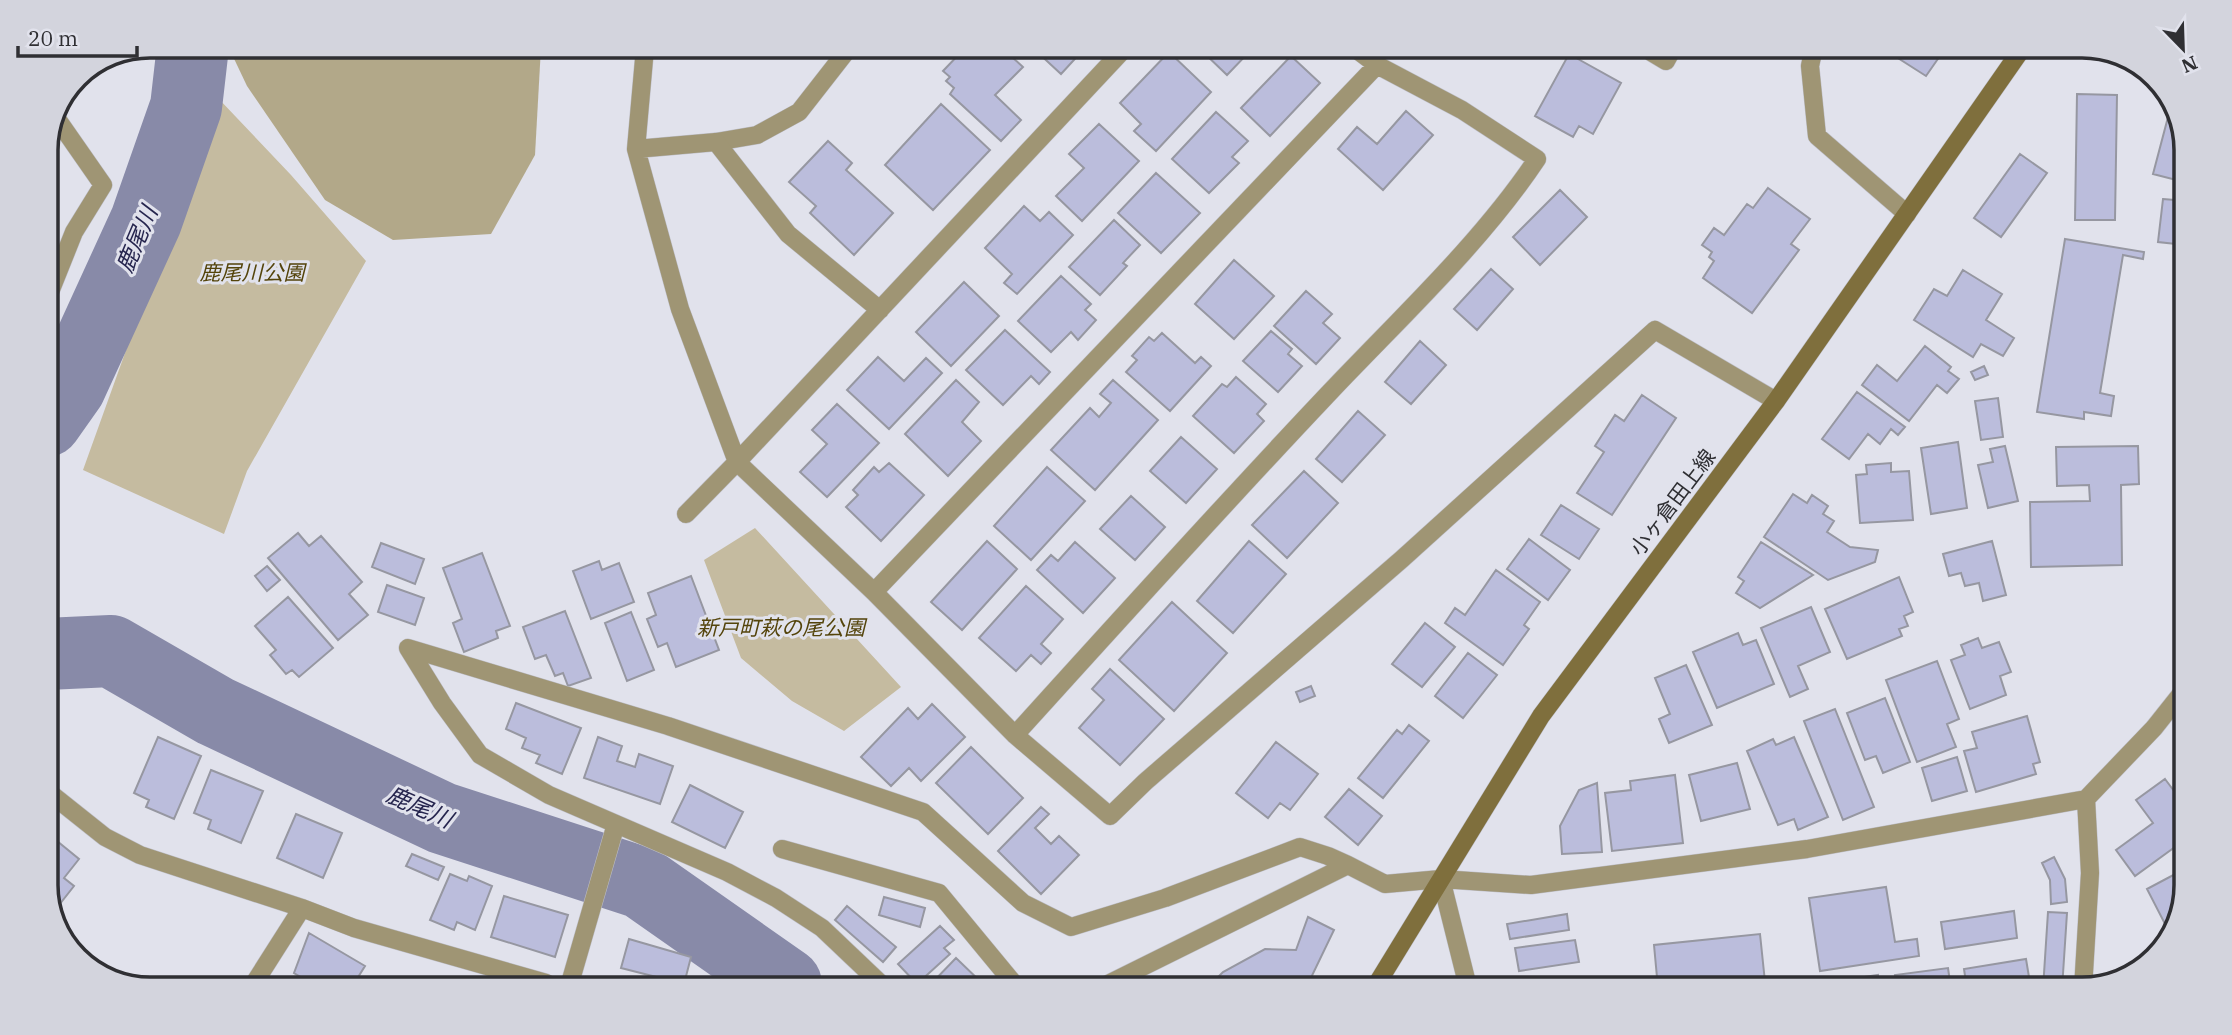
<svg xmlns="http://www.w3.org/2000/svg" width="2232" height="1035" font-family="'IBM Plex Serif','Noto Sans JP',serif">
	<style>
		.green { fill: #c5bba0 }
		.forest { fill: #b2a889 }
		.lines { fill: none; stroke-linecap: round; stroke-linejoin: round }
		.river { stroke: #888aa8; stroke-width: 72 }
		.building { fill: #bbbddc; stroke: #9697a1; stroke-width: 2 }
		.lane-casing { stroke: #bdbec7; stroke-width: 19 }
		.street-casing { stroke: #bdbec7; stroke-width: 19 }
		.secondary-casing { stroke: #bdbec7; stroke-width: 19 }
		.lane { stroke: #9f9574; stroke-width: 18 }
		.street { stroke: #9f9574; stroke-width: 18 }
		.secondary { stroke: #7f6f3d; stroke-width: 18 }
		.labels { text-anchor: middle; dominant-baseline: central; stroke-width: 6; stroke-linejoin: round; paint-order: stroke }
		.park-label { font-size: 21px; font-style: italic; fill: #54440b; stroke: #e1e2ec }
		.street-label { font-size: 21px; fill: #2f2f33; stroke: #e1e2ec }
		.water-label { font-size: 23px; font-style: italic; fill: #26254e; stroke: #e1e2ec }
		.rim { fill: none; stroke: #2f2f33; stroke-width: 3.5 }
	</style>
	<rect width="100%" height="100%" fill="#e1e2ec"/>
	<path class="green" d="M217,97L291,175L366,261L247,471L224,534L83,470Z
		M755,528L901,687L844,731L792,701L741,658L704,560Z"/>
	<path class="forest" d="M228,46L541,47L535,155L491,234L393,240L325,200L247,86Z"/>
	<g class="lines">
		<path class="river" d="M46,421L70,387L146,221L186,107L193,46
			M46,654L111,651L215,711L442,818L642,883L786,984"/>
	</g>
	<path class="building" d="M964,49H972L975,51L976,49H1003L1023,67L995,95L1021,120L1001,141L950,94L954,88L946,81L950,77L943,71Z
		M1034,49H1084L1061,74Z
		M1201,50H1251L1227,75Z
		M1169,52L1211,92L1156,151L1134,131L1141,124L1120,103Z
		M1890,53H1942L1926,76Z
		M1569,54L1621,83L1593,134L1579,126L1573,137L1535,116Z
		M1291,56L1320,83L1270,136L1241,108Z
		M2077,94L2117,95L2115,220H2075Z
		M2172,102L2186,143L2184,182L2153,174Z
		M941,104L990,150L933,210L885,165Z
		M1406,111L1433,135L1383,190L1338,149L1357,127L1377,144Z
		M1216,112L1248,141L1232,157L1239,163L1209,193L1172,159Z
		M1099,124L1139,161L1082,221L1056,196L1084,168L1069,154Z
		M828,141L852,163L846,170L893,213L854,255L810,213L816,206L789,182Z
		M2020,154L2047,173L2001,237L1974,218Z
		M1156,173L1200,213L1161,253L1118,213Z
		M1768,188L1810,219L1791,244L1799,250L1752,313L1703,278L1714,261L1709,257L1712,252L1702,245L1714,228L1724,235L1747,204L1753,208Z
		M1560,190L1587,217L1540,265L1513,237Z
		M2163,199L2186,201L2185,245L2158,242Z
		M1024,206L1040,221L1049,212L1073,235L1017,294L1004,283L1012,274L985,248Z
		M1114,220L1140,245L1123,263L1127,266L1100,295L1069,267Z
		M2065,239L2144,252L2143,259L2123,255L2100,393L2114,396L2111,416L2084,412V419L2037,412Z
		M1234,260L1274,296L1234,339L1195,304Z
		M1491,269L1513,289L1477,330L1454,309Z
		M1963,270L2002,294L1986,320L2014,338L2003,356L1981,344L1973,357L1914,320L1934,289L1947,296Z
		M1061,276L1091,304L1085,310L1096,320L1078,340L1071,332L1051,352L1018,321Z
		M964,282L999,316L951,366L916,332Z
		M1306,291L1332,314L1323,323L1340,338L1316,364L1274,326Z
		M1005,330L1050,372L1039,384L1031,376L1003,405L966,370Z
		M1271,331L1292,349L1288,354L1302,366L1278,392L1243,361Z
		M1162,333L1195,363L1201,357L1211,366L1170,411L1126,372L1137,360L1132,356L1149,337L1154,341Z
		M1420,341L1446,365L1411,404L1385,382Z
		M1925,346L1951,367L1948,371L1959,379L1947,393L1937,385L1909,421L1862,385L1877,365L1897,381Z
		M878,357L904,381L926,358L942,373L889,429L847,390Z
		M1984,366L1988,375L1975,380L1971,372Z
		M1236,377L1266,404L1257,414L1264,421L1234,453L1193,416L1222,384L1227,387Z
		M956,380L979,402L962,422L981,441L948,476L905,434Z
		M1113,380L1158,420L1095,490L1051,450L1090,408L1099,417L1111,403L1100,394Z
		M1857,392L1905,427L1898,435L1891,429L1880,444L1868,434L1849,459L1822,439Z
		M1642,395L1676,418L1612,515L1577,493L1604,452L1595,446L1615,415L1624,421Z
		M1998,398L2003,437L1981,440L1975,401Z
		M837,404L879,443L827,497L800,472L827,444L812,430Z
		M1358,411L1385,435L1342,482L1316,459Z
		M1181,437L1217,469L1186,503L1150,471Z
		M1958,442L1967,508L1931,514L1921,448Z
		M2005,446L2018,501L1988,508L1978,465L1993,462L1990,449Z
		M2138,446L2139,484L2121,485L2122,565L2031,567L2030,502L2090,501L2089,485L2057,486L2056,447Z
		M889,463L924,495L881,541L846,507L858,495L853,490L874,467L879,472Z
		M1891,463V472L1909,471L1913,520L1860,523L1856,475L1867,474L1866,465Z
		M1047,467L1085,501L1031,560L994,526Z
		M1304,471L1338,503L1287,558L1252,525Z
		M1793,494L1807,503L1812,495L1828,506L1823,514L1834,521L1827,532L1850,547L1878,550L1875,562L1828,580L1764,537Z
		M1131,496L1165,527L1135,560L1100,529Z
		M1561,505L1599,529L1579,559L1541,535Z
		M298,533L309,546L321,536L362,582L349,594L368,615L338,640L268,558Z
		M1529,539L1570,570L1548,600L1507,569Z
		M987,541L1017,569L962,630L931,602Z
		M1249,541L1286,574L1233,633L1197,601Z
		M1992,541L2006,595L1983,601L1979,583L1965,586L1961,573L1949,576L1943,554Z
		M1075,542L1115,578L1083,613L1037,570L1051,555L1058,561Z
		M1761,542L1813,575L1760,608L1736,593L1744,581L1738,577Z
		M381,543L424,559L415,584L372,567Z
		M482,553L510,626L496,631L498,638L464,652L453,623L462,619L443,568Z
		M599,561L602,570L619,563L634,602L591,619L573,571Z
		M267,566L280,580L267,591L255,576Z
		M1496,570L1540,602L1524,625L1529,629L1503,665L1445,623L1455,608L1465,615Z
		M691,576L719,650L676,667L667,643L658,647L647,619L656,615L648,593Z
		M1899,577L1913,612L1904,616L1908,626L1899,629L1902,636L1847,659L1825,609Z
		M387,585L424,598L415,625L378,612Z
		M1026,586L1063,619L1041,644L1051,653L1041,664L1031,655L1016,671L979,638Z
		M288,597L333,648L299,677L292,670L286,674L270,655L276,650L255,626Z
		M1172,602L1227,653L1174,711L1119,660Z
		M1811,607L1830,652L1798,666L1808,689L1790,697L1761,628Z
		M565,611L591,678L568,686L563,673L555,676L546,655L535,659L523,627Z
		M631,612L654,670L627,681L605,623Z
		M1425,623L1455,647L1422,687L1392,664Z
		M1738,633L1743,645L1756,640L1774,684L1717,708L1693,652Z
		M1978,638L1982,648L1999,642L2011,672L2000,676L2006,695L1970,709L1951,660L1965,655L1961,645Z
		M1468,653L1497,675L1463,718L1435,696Z
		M1937,661L1959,719L1947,724L1956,747L1917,762L1886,680Z
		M1686,665L1712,725L1669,743L1659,719L1670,714L1655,678Z
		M1110,669L1164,719L1120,765L1079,728L1104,700L1092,689Z
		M1311,686L1315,696L1300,702L1296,692Z
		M1885,698L1910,762L1883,773L1876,756L1865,760L1847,713Z
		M516,703L581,728L562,774L536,763L540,755L522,748L526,738L506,729Z
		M932,704L965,737L921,781L909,768L891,786L861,757L908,708L918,719Z
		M1835,709L1874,807L1843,820L1804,721Z
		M2027,716L2040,762L2033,764L2036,774L1976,792L1964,751L1977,748L1972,732Z
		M1409,725L1429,741L1383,798L1358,778L1397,730L1402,734Z
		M158,737L201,756L174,819L146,807L149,800L134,793Z
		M598,737L622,746L617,761L635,767L639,754L673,766L660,804L584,778Z
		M1794,737L1828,817L1798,830L1794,819L1778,825L1747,751L1773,739L1776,745Z
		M1276,742L1318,774L1290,810L1280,803L1268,818L1236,793Z
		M971,747L1023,798L988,834L936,783Z
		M1957,757L1967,791L1932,801L1922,768Z
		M1737,763L1750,809L1701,821L1689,775Z
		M211,770L263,791L241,843L208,829L211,820L194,813Z
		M1675,775L1683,843L1612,851L1605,793L1631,790L1630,781Z
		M2165,779L2180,799L2179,844L2135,876L2116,850L2153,823L2136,800Z
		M1597,783L1602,852L1562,854L1560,826L1579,790Z
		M690,785L743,812L725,848L672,822Z
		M1349,789L1382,816L1358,845L1325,817Z
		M1041,807L1049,814L1035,828L1051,844L1059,836L1079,855L1041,894L998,851Z
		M296,814L342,833L323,878L277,858Z
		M46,832L79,859L64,878L74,886L59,905L46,893Z
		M412,854L444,867L438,880L406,866Z
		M2054,857L2065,879L2067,902L2051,904L2050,880L2042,863Z
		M2179,872L2178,917L2165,924L2147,889Z
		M450,874L467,881L469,876L492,886L475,930L457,922L454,930L430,920Z
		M1886,887L1895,942L1917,939L1919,956L1820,971L1809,898Z
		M504,896L568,915L555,957L491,937Z
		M884,897L925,908L920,927L879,915Z
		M847,906L896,947L883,962L835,920Z
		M2014,911L2017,938L1945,949L1941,922Z
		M2048,912L2067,913L2062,989H2043Z
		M1567,914L1569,930L1510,939L1507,924Z
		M1308,917L1334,930L1307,986H1209L1223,972L1265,949L1296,950Z
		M940,926L954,940L944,948L950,954L917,984L898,964Z
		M309,933L365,966L355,982H309L294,973Z
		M1760,934L1765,982L1709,988H1658L1654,945Z
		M629,939L691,957L684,984L621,968Z
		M1575,940L1579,962L1519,971L1515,948Z
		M956,958L984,985H930Z
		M2026,959L2031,989H1967L1964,969Z
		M1948,968L1951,989H1897L1895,975Z
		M1878,975L1880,989L1812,988L1811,985Z"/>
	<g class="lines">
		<defs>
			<path id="lane" d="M716,142L757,135L799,112L849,48"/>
			<path id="street" d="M645,48L636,149L680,309L737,462L874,592L1015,735L1110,816L1145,782L1402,559L1655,330L1776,401
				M1651,52L1666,61L1671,52
				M1813,52L1810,66L1817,136L1907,214
				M636,149L716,142L788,234L880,310
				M46,302L74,232L103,185L57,119
				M686,514L737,462L1124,49
				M874,592L1377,65
				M1015,735C1119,620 1223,505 1330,392C1399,319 1481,243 1537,159L1462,110L1377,65L1357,50
				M46,790L105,837L140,855L302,908L354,928L546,983
				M782,849L939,893L1015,985
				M1441,879L1468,987
				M255,982L302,908
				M570,983L616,824
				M882,985L822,928L776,898L727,872L549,795L480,755L442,703L408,648L668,726L923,812L1023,903L1071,927L1165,898L1300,847L1328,856L1348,865
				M1106,985L1348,865L1385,884L1441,879L1531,885L1807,849L2086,799
				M2083,989L2090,873L2086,799L2154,728L2181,694"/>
			<path id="secondary" d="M1375,987L1541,716L1776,401L2019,53"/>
		</defs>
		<use href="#lane" class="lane-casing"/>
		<use href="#street" class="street-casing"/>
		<use href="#secondary" class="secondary-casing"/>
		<use href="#lane" class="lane"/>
		<use href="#street" class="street"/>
		<use href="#secondary" class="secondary"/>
	</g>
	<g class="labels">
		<g class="park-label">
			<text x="252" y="272">鹿尾川公園</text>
			<text x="781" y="627">新戸町萩の尾公園</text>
		</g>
		<g class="street-label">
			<text transform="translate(1672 502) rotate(-53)">小ヶ倉田上線</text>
		</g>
		<g class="water-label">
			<text transform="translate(136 239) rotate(-67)">鹿尾川</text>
			<text transform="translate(420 806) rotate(24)">鹿尾川</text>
		</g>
	</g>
	<path d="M0 0H2232V1035H0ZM150 58H2082A92 92 0 0 1 2174 150V885A92 92 0 0 1 2082 977H150A92 92 0 0 1 58 885V150A92 92 0 0 1 150 58Z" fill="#d3d4dd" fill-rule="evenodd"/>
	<path class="rim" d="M150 58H2082A92 92 0 0 1 2174 150V885A92 92 0 0 1 2082 977H150A92 92 0 0 1 58 885V150A92 92 0 0 1 150 58Z"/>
	<g transform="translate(2183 49) rotate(157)" stroke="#e1e2ec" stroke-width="5" paint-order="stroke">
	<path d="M0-5L12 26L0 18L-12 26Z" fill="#2f2f33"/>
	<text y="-10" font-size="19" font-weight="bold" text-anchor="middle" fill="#2f2f33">N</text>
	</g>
	<path d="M18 46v10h119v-10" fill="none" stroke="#2f2f33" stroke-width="3.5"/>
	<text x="28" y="46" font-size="21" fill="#2f2f33" stroke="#e1e2ec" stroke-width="5" paint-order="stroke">20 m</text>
</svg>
